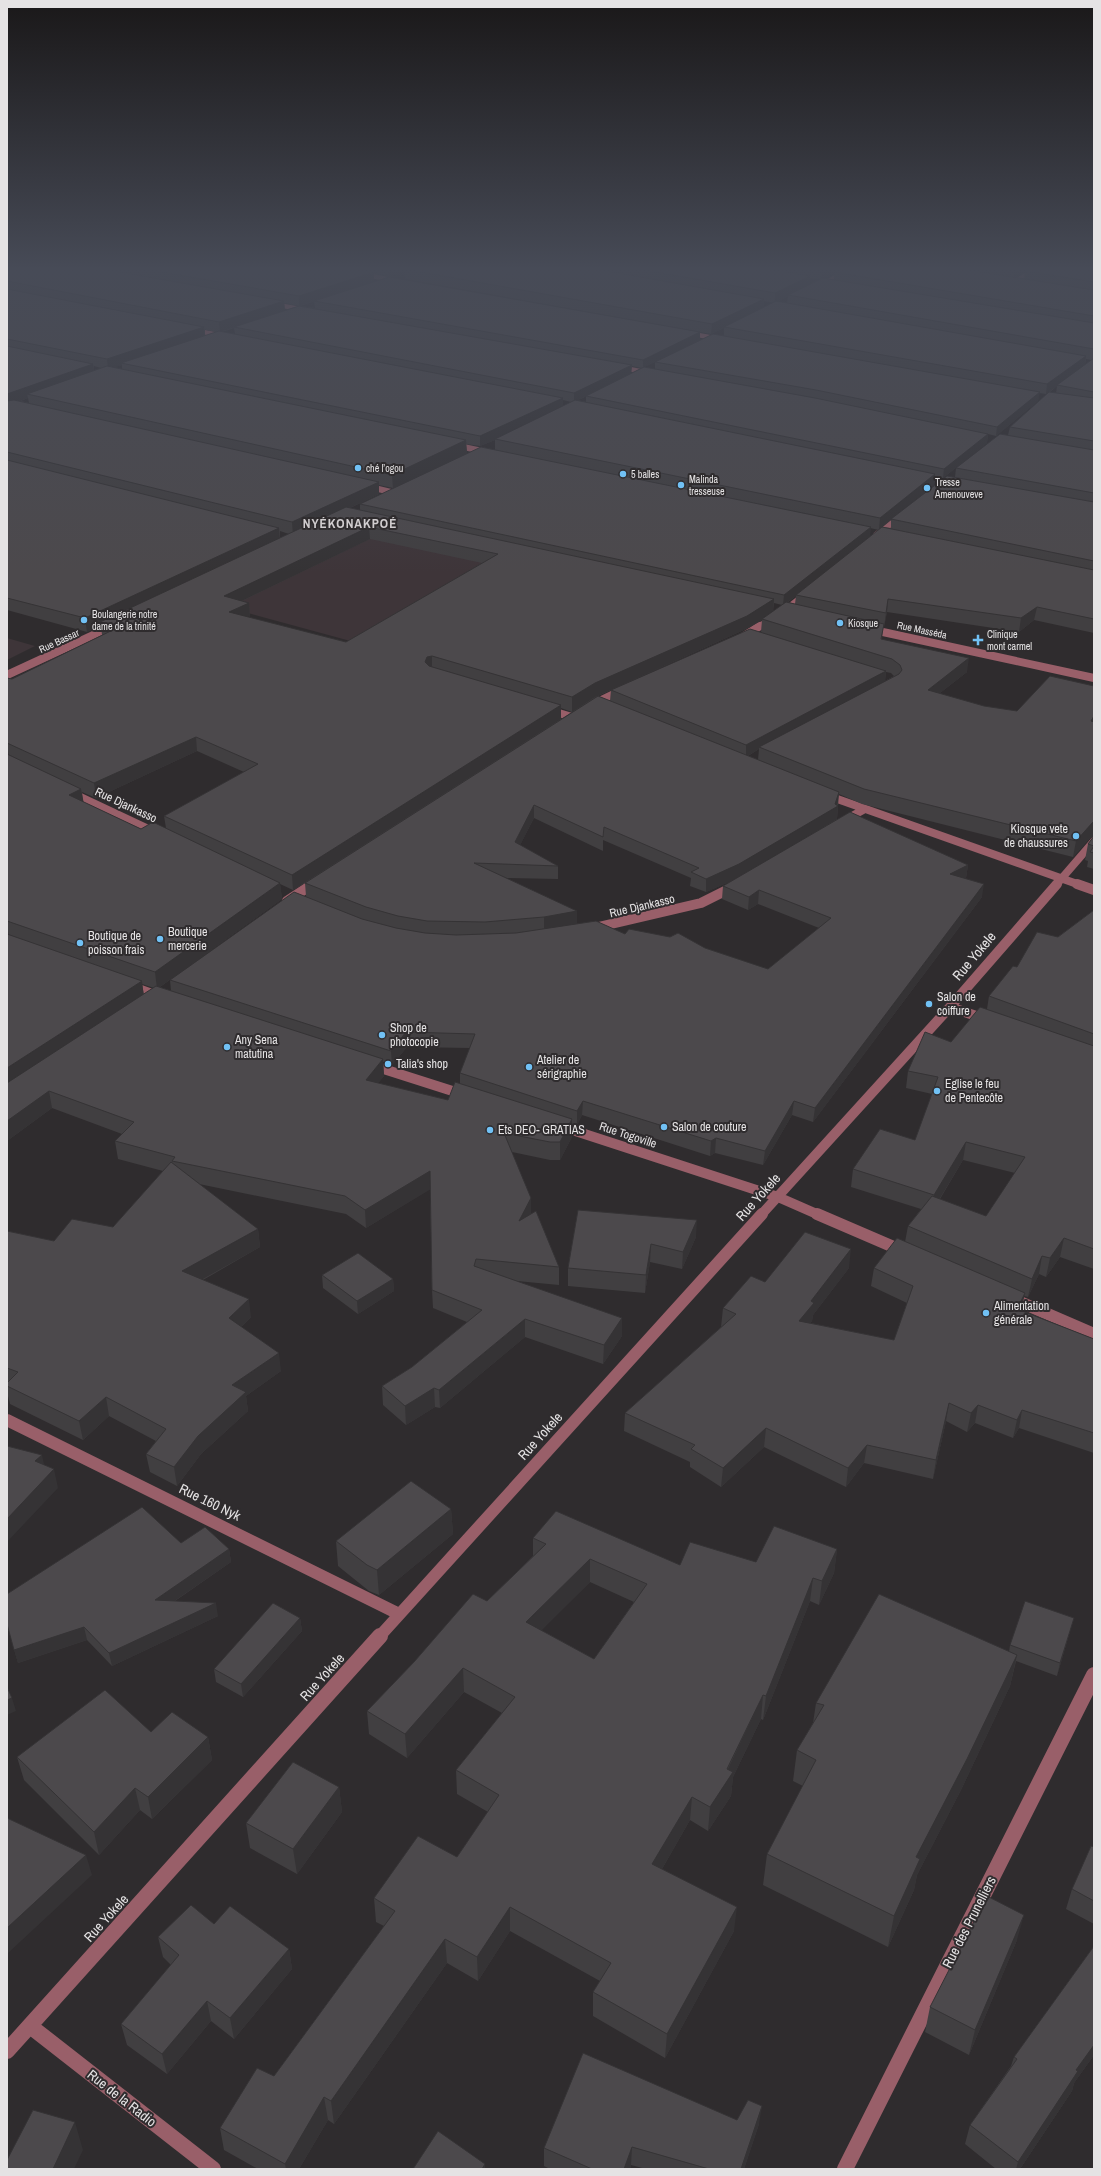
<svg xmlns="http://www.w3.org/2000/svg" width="1101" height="2176" font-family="'Archivo Narrow',sans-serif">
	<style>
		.built { fill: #3e3539 }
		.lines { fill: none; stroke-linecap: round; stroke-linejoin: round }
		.minor-far5 { stroke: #995f69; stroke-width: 4.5 }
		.minor-far4 { stroke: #995f69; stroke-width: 6 }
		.minor-far3 { stroke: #995f69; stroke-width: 8 }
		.minor-far2 { stroke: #995f69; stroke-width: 10 }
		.minor-far1 { stroke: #995f69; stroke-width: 12 }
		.minor { stroke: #995f69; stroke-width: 16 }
		.wall { fill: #413f41; fill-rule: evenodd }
		.shaded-wall { fill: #353335 }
		.building { fill: #4c494c; stroke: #353335; fill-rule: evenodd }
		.poi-dot { fill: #71c1f5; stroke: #2f2c2e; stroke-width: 1.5 }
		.labels { text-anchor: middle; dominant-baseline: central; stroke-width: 4; stroke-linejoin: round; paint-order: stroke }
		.far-poi-label { font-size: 10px; fill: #e5e3e4; stroke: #2f2c2e; text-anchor: start }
		.far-street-label { font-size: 10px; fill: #e5e3e4; stroke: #2f2c2e }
		.street-label { font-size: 12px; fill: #e5e3e4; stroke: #2f2c2e }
		.poi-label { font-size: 12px; fill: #e5e3e4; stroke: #2f2c2e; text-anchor: start }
		.far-district-label { font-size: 13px; font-weight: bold; letter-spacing: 1px; fill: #d1cdcf; stroke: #2f2c2e }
		.near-street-label { font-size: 14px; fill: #e5e3e4; stroke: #2f2c2e }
	</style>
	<rect width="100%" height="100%" fill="#2f2c2e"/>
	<path class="built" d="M352,524L547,564L365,645L193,598Z
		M7,638L35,646L7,660Z"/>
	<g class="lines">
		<path class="minor-far5" d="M362,274L397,281
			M1013,283L1037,268
			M819,286L853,268
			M272,304L306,310
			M192,330L225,336
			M687,333L720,339
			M619,367L650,373"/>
		<path class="minor-far4" d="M454,445L487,452
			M366,486L395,493
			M876,535L901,516
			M111,627L113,626
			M758,627L785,610L805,594"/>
		<path class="minor-far3" d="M869,629L1094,678
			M744,636L760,626
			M7,675L113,626
			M593,704L622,690
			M549,710L572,717
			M70,792L155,832
			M826,795L1080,885
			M845,820L863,810
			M311,885L317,881
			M1056,885L1094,841"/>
		<path class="minor-far2" d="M1077,884L1094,890
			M287,901L313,884
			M594,928L701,903L733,887
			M130,986L160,997
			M950,1007L985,1019
			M371,1065L465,1095
			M560,1126L778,1197L819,1215
			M761,1215L950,1007L1057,884"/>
		<path class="minor-far1" d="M817,1214L903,1251
			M1011,1298L1094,1334
			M7,1420L399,1614
			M379,1637L762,1214"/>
		<path class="minor" d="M30,2026L213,2169
			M7,2051L380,1636
			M845,2169L1094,1675"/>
	</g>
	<path class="wall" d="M7,268H1094V633L1034,620L1019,632L887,612L884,627H883L882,639L967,672L940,693L1094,836L1090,838L1073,857L862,804L839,794L837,819L968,865L966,878H965L982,897L813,1122L792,1115L763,1165L715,1153L710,1156L582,1115L577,1125L572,1124V1137L560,1160H550L512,1152L531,1214L559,1267V1285L517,1281L622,1336L603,1364L525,1337L440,1408L435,1407L406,1425L383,1405L382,1386L412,1367L467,1322L433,1308L432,1290L430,1189L366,1228L346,1214L199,1184L258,1229L260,1247L203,1280L251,1317L241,1327L281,1371L246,1396L248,1411L201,1454L177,1486L150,1472L146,1454L156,1441L109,1416L83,1440L10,1404L7,1392V1231L54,1241L113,1227L163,1171L118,1159L115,1141L122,1134L52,1108L7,1141V678L12,679L102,635L101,625L87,632L7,610ZM404,271L405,279L711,334L724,328V336L700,340V332L314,301L315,308L300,306L374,281V273L389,276ZM1025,272L1024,279L1015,277ZM834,273V280L824,278ZM810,278L820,279L810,284ZM788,296L787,303L777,302L781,300ZM764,301L774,303L763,308ZM284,303L299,306L285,310ZM234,328L235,334L222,332ZM205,329L206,330L217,332L205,336ZM1086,359L1091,360L1085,365ZM655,362V369L644,367ZM122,365V369L114,367ZM94,366L101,368L94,370ZM632,366L642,368L631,373ZM1057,386L1056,393L1050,392ZM1039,393L1046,394L1048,393L1010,427L1008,435L956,468L955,477L891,519V528L882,527L934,485L935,477L943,478L987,443L988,434L996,436L1038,401ZM586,396V402L577,400L583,398ZM28,398L29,403L21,401ZM563,400L571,402L563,406ZM495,440V450L360,504V510L350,508L379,494V485L393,488L467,453L466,444L480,446ZM870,528L879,530L870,537ZM280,531L289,534L280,538ZM370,539L482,563L346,642L248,617H250L249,603L242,601ZM796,596L795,604L788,602ZM774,603L782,605L773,611ZM762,620L761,632L611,690L610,701L598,696L746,629ZM886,672L891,673L894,676L885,681ZM561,708L572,712L561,719ZM759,749L758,760L748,756ZM197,751L244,772L164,816L166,828L141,829L83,802L82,792L96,798ZM534,818L603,851V840L691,878L690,886L706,892L731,881L723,886L722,899L748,910L758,904L819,928L768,969L705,948L625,934L577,924L505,878L558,879V866L520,845ZM305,883L306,896L170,980L171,991L160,987L282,899L280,884L293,890ZM142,984L154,988L144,995ZM407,1047L470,1048L460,1073V1083L448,1100L378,1083L384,1076L383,1062L392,1065Z
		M1094,836V869L1087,867L1088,861L1085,860L1088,844Z
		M1094,910V1269L1060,1257L1046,1277L1039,1274L1028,1297L1024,1296L1021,1310L1094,1339V1453L1019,1428L1013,1438L975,1423L967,1432L946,1421L933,1479L864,1463L846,1487L764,1447L721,1487L690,1467V1462L624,1431L625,1413L721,1327L723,1308L765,1282L849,1268L813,1315L812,1321L810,1323L894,1340L907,1303L871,1286L874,1268L905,1242L908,1226L921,1209L851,1187L853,1169L915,1140L932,1094L906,1088L908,1071L951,1042L987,1009L989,996L1017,967ZM963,1160L1015,1173L986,1216L940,1199Z
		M578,1210L696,1237L682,1269L650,1262L645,1293L568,1286V1268Z
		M322,1275L393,1279L394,1291L358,1314L323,1288Z
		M451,1509L453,1534L379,1595L369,1591L338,1566L336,1541Z
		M533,1538L680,1565L756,1562L837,1549L834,1573L819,1605L810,1601L763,1720L761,1719L733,1777L731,1796L708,1831L690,1820L662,1869L734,1931L665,2058L593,2016V1992L600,1981L510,1931L478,1981L447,1963L334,2124L328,2120L299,2169H258L224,2150L220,2128L274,2076L384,1926L376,1922L374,1898L457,1857L488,1812L457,1794L456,1770L502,1713L464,1692L407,1758L369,1734L367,1711L487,1601L533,1556ZM590,1582L634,1602L594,1659L541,1630Z
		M181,1543L229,1549L231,1562L175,1601L218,1616L112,1666L87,1640L18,1663L8,1628L7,1627V1594Z
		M300,1618L302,1631L243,1697L216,1682L214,1669Z
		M1070,1631L1057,1676L1016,1661L1010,1686L961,1790L917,1875L914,1890L888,1947L763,1885L767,1854L803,1786L793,1781L797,1750L813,1723L816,1703L1009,1652L1010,1645Z
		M151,1732L208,1737L212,1760L152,1819L140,1810L99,1855L24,1780L17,1757Z
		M339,1787L342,1812L297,1874L250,1848L246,1823Z
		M1094,1847V1924L1066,1909L1072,1889Z
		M214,1924L289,1949L292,1969L234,2039L211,2021L167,2074L127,2045L121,2024L171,1965L163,1957L158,1937Z
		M1017,1940L969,2055L925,2032L930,2007Z
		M1094,1946V2055L1074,2083L1072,2091L1020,2169H996L965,2144L970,2125L1011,2066L1014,2057Z
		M737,2120L759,2124L744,2169H646L631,2165L630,2169H550L544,2166V2148Z"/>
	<path class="shaded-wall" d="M389,268H415L404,269V271L389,276Z
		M827,268H846L834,272V273L821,280L822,270Z
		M1017,268H1032L1013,279L1014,270Z
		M374,272V281L299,306V296Z
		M810,276V285L788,295V296L775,303V293Z
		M764,299L763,308L724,327V328L711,334L712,324Z
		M284,301L285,311L220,332L219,322Z
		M204,327L205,337L121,363L122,365L108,369L107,359Z
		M700,332V340L643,368V360Z
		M1086,356L1085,366L1046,394L1047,384Z
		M93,364L95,374L27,394L28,398L7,406V394Z
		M632,365L631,374L574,402V393Z
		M1040,392L1038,401L996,436L997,427Z
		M563,398V408L495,439V440L480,446V436Z
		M988,434L987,443L943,478L944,469Z
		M466,440L467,453L393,488L392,475Z
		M935,474L934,485L879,530L880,518Z
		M379,482V494L293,535L292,522Z
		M369,527L370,539L225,609L224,596Z
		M871,527L870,537L796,595V596L783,605L784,595Z
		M279,528L280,541L100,622L101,625L87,632L85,618Z
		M774,599L773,612L762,619V620L746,629L595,697L572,712V697L595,683Z
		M888,599L887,612L884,627Z
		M249,603L250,617L230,626L229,612Z
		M1037,607L1034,620L1019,632L1021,618Z
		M432,656V670L425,662L427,657Z
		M969,658L967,672L926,704L928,690Z
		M886,671L885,682L759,747V749L746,757V745Z
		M561,705V719L293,890L292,875Z
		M1094,716V726L1091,721Z
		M196,737L197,751L96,798L94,783Z
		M7,745L9,757L7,758Z
		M81,789L84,804L69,795Z
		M839,792L837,807L838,806L837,819L738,878L706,892V879L835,804Z
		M534,805V818L515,855V842Z
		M1093,822H1094V836L1090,838L1073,857L1076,841Z
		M968,865L966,878L949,887L950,874Z
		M280,883L282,899L157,989L155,972Z
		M984,884L982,897L813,1122L815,1108Z
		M759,890L758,904L748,910L749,897Z
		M577,911V925L544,931V917Z
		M7,926L9,937H7Z
		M142,981L144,998L7,1088V1068Z
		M406,1032L407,1047L392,1065L391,1051Z
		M383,1059L384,1076L367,1097L366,1080Z
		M49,1091L52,1108L7,1141V1121Z
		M583,1101L582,1115L577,1125V1111Z
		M794,1101L792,1115L763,1165L765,1151Z
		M572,1119V1137L560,1160V1142Z
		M716,1138L715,1153L710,1156L711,1141Z
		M966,1142L963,1160L931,1213L934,1195Z
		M430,1171L431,1189L366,1228L365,1210Z
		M531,1198V1216L519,1221Z
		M697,1220L696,1237L682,1269L683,1252Z
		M258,1229L260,1247L185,1289L182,1271Z
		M1064,1238L1060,1257L1046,1277L1050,1258Z
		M651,1244L650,1262L645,1293L646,1275Z
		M851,1249L849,1268L813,1315L812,1321L797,1339L799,1321L811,1301Z
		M1042,1256L1039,1274L1028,1297L1032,1279Z
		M393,1279L394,1291L358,1314L357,1301Z
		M1025,1293L1021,1311L1017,1309Z
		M249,1299L251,1317L231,1337L229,1318Z
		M622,1318V1336L603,1364L604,1345Z
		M525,1319V1337L440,1408L439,1390Z
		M279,1353L281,1371L246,1396L248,1411L201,1454L177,1486L174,1467L232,1385Z
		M434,1388L435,1407L406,1425L405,1406Z
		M106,1397L109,1416L83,1440L79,1421Z
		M949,1403L946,1421L933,1479L936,1460Z
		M978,1405L975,1423L967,1432L971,1413Z
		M1022,1410L1019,1428L1013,1438L1017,1420Z
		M766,1428L764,1447L721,1487L723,1468Z
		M867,1445L864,1463L846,1487L848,1468Z
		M42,1455L46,1473L35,1461Z
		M54,1469L58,1488L7,1542V1519Z
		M451,1509L453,1534L379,1595L377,1570Z
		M229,1549L231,1562L157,1613L155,1600Z
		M837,1549L834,1573L819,1605L822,1581Z
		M590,1559V1582L526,1646V1622Z
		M813,1578L810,1601L763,1720L766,1696Z
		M216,1603L218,1616L112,1666L109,1653Z
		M300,1618L302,1631L243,1697L241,1684Z
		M1074,1618L1070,1631L1057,1676L1060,1663Z
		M84,1627L87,1640L18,1663L14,1650Z
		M1017,1655L1010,1686L961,1790L917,1875L914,1890L888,1947L894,1916L916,1857Z
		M463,1668L464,1692L407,1758L405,1734Z
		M763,1695L761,1719L733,1777L731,1796L708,1831L710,1807Z
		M12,1698L16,1711L7,1715V1700Z
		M208,1737L212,1760L152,1819L148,1797Z
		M339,1787L342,1812L297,1874L293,1849Z
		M135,1788L140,1810L99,1855L94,1832Z
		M692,1797L690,1820L651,1888L652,1864Z
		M86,1855L92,1875L7,1954V1928Z
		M510,1907V1931L478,1981L477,1957Z
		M737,1907L734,1931L665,2058L667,2034Z
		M1024,1915L1017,1940L969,2055L975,2030Z
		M445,1939L447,1963L334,2124L331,2101Z
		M289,1949L292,1969L234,2039L230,2018Z
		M207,2001L211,2021L167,2074L162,2054Z
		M1094,2045V2055L1074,2083L1072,2091L1020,2169H1016L1018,2162L1076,2070Z
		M324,2097L328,2120L299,2169H286L285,2164Z
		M762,2106L759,2124L744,2169H741Z
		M75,2122L83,2150L74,2169H53Z
		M632,2147L631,2165L630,2169H624Z
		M485,2164V2169H482Z"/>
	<path class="building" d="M7,268H97L284,301L219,322L7,281Z
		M139,268H352L374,272L299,296Z
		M409,268H590L764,299L712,324L404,269Z
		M632,268H762L810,276L775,293Z
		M806,268H827L822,270Z
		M844,268H956L1094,290V316L834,272Z
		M1002,268H1017L1014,270Z
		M1031,268H1094V282L1025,271Z
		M389,277L700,332L643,360L314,301Z
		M823,278L1094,323V349L788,295Z
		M7,289L204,327L107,359L7,339Z
		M776,301L1086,356L1047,384L724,327Z
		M299,306L632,365L574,393L234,327Z
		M219,331L563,398L480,436L121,363Z
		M713,334L1040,392L997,427L816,390L655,362Z
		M7,346L93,364L7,394Z
		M1094,358V392L1057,385Z
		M107,366L466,440L392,475L27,394Z
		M644,367L815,398L988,434L944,469L586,396Z
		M1049,392L1094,398V441L1010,427Z
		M14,400L379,482L292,522L7,452V401Z
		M575,400L935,474L880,518L495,439Z
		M1000,434L1094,450V493L956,468Z
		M481,447L871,527L784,595L360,504Z
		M7,460L279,528L85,618L7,598Z
		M947,476L1094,502V561L891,519Z
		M346,507L774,599L747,616L595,683L572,697L432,656L427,657L425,662L429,666L561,705L292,875L164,816L258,764L196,737L94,783L7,743V678L12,679L119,627L100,622L113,616ZM369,527L498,554L346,642L229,612L249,603L224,596Z
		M882,527L1094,570V619L1037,607L1021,618L888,599L886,613L796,595Z
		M786,602L884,624L881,639L969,658L928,690L984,706L1017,711L1050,676L1094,686V716L1091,721L1094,722V822H1093L1076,841L864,789L759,747L899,674L902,670L900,665L892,659L762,619Z
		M750,629L886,671L746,745L611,690Z
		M598,696L839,792L835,804L838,806L739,864L706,879L691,872L699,868L604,827L603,837L534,805L515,842L558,866L474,863L577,911L544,917L485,922L427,921L398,916L366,907L305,883Z
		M7,754L81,789L69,795L141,829L153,822L280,883L155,972L7,921Z
		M850,812L968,865L950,874L984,884L815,1108L794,1101L765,1151L716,1138L711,1141L583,1101L577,1111L460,1073L475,1034L406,1032L391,1051L170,980L294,892L362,919L396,928L425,933L456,935L516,933L596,921L625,934L629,929L670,937L678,933L705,948L768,969L831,918L759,890L749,897L723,886Z
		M1094,836V846L1088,844Z
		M1094,846V853L1090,852Z
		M1094,910V1034L989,996L1013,966L1017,967L1037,932L1058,937Z
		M7,934L142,981L7,1068Z
		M156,986L383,1059L366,1080L448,1100L455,1082L572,1119L560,1142H550L504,1133L531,1198L519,1221L536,1211L559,1267L476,1259L474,1266L622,1318L604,1345L525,1319L439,1390L434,1388L405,1406L382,1386L412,1367L482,1310L432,1290L430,1171L365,1210L345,1196L172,1161L175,1157L115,1141L134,1122L49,1091L7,1121V1083Z
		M980,1007L1094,1046V1249L1064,1238L1050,1258L1042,1256L1032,1279L908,1226L932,1196L986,1216L1025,1157L966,1142L934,1195L853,1169L880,1129L915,1140L938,1077L908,1071L925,1032L951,1042Z
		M171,1162L258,1229L182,1271L249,1299L229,1318L279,1353L232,1385L246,1392L198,1436L174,1467L146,1454L166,1429L106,1397L79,1421L7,1386V1383L18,1372L7,1368V1231L54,1241L72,1219L113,1227Z
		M578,1210L697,1220L683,1252L651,1244L646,1275L568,1268Z
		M805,1232L851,1249L811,1301L814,1303L799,1321L894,1340L913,1286L874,1268L897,1238L1025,1293L1017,1309L1094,1339V1433L1022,1410L1017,1420L978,1405L971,1413L949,1403L936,1460L867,1445L848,1468L766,1428L723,1468L691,1449L695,1445L625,1413L736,1314L723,1308L751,1276L765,1282Z
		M358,1253L393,1279L357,1301L322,1275Z
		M7,1446L42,1455L35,1461L54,1469L7,1519Z
		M411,1481L451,1509L377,1570L367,1565L336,1541Z
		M142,1507L181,1543L205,1527L229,1549L155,1600L216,1603L109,1653L84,1627L14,1650L7,1624V1594Z
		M556,1511L680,1565L690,1542L756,1562L774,1526L837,1549L822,1581L813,1578L766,1696L763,1695L727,1769L733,1772L710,1807L692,1797L652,1864L737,1907L667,2034L593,1992L611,1963L510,1907L477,1957L445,1939L331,2101L324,2097L285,2164L220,2128L257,2068L274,2076L395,1911L374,1898L418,1836L457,1857L499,1795L456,1770L515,1697L463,1668L405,1734L367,1711L414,1662L473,1594L487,1601L546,1544L533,1538ZM590,1559L647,1584L594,1659L526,1622Z
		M879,1594L1017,1655L967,1759L916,1857L920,1859L894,1916L767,1854L816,1760L797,1750L824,1705L816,1703Z
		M1025,1601L1074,1618L1060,1663L1010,1645Z
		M273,1603L300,1618L241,1684L214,1669Z
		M7,1687L12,1698L7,1700Z
		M105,1690L151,1732L172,1712L208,1737L148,1797L135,1788L94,1832L17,1757Z
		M293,1762L339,1787L293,1849L246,1823Z
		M7,1818L86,1855L7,1928Z
		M1091,1846L1094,1847V1901L1072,1889Z
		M987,1896L1024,1915L975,2030L930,2007Z
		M191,1905L214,1924L230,1906L289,1949L230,2018L207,2001L162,2054L121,2024L179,1955L158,1937Z
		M1094,1946V2045L1076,2070L1078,2071L1018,2162L970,2125L1017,2059L1014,2057Z
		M583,2053L737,2120L748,2100L762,2106L741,2169H709L632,2147L624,2169H592L544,2148Z
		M33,2110L75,2122L53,2169H7V2160Z
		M438,2131L485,2164L482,2169H413Z"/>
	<linearGradient id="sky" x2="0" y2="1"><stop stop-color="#1a1819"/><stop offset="0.47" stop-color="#474b57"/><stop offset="1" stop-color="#474b57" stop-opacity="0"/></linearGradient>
	<rect width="1101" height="572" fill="url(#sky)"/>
	<g class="poi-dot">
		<circle cx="358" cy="468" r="4"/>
		<circle cx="623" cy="474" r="4"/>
		<circle cx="681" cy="485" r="4"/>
		<circle cx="927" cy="488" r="4"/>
		<circle cx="84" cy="620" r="4"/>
		<circle cx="840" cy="623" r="4"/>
		<path d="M976 634h4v4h4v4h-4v4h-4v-4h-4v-4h4z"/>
		<circle cx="1076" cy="836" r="4"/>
		<circle cx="160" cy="939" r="4"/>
		<circle cx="80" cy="943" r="4"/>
		<circle cx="929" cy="1004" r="4"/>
		<circle cx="382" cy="1035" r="4"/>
		<circle cx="227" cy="1047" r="4"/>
		<circle cx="388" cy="1064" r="4"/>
		<circle cx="529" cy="1067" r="4"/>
		<circle cx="937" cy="1091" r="4"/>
		<circle cx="664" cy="1127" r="4"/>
		<circle cx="490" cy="1130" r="4"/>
		<circle cx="986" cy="1313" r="4"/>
	</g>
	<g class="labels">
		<g class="far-poi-label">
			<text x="366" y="468">ché l’ogou</text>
			<text x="631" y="474">5 balles</text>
			<text x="689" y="479">Malinda<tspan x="689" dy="12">tresseuse</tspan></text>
			<text x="935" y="482">Tresse<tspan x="935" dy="12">Amenouveve</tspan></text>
			<text x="92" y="614">Boulangerie notre<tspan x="92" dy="12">dame de la trinité</tspan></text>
			<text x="848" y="623">Kiosque</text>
			<text x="987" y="634">Clinique<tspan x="987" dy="12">mont carmel</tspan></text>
		</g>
		<g class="far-street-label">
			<text transform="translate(922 630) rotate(12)">Rue Masséda</text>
			<text transform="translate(59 641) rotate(-25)">Rue Bassar</text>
		</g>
		<g class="street-label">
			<text transform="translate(126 805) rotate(25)">Rue Djankasso</text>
			<text transform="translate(642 906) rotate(-13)">Rue Djankasso</text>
			<text transform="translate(628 1135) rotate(18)">Rue Togoville</text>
		</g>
		<g class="poi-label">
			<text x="1068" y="829" text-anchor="end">Kiosque vete<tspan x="1068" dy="14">de chaussures</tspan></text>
			<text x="168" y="932">Boutique<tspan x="168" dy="14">mercerie</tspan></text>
			<text x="88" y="936">Boutique de<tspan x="88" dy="14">poisson frais</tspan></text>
			<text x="937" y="997">Salon de<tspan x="937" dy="14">coiffure</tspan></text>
			<text x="390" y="1028">Shop de<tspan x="390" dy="14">photocopie</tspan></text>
			<text x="235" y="1040">Any Sena<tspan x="235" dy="14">matutina</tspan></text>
			<text x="537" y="1060">Atelier de<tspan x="537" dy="14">sérigraphie</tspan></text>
			<text x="396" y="1064">Talia's shop</text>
			<text x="945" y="1084">Eglise le feu<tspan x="945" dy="14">de Pentecôte</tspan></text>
			<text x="672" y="1127">Salon de couture</text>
			<text x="498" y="1130">Ets DEO- GRATIAS</text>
			<text x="994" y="1306">Alimentation<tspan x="994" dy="14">générale</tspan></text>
		</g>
		<g class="far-district-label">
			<text x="350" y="523">NYÉKONAKPOÉ</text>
		</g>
		<g class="near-street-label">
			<text transform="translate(974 956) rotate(-50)">Rue Yokele</text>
			<text transform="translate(758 1197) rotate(-48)">Rue Yokele</text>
			<text transform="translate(540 1436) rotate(-48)">Rue Yokele</text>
			<text transform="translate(210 1502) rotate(26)">Rue 160 Nyk</text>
			<text transform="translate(322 1677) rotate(-48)">Rue Yokele</text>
			<text transform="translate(106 1918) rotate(-48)">Rue Yokele</text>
			<text transform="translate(969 1922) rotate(-63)">Rue des Prunelliers</text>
			<text transform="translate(122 2098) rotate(38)">Rue de la Radio</text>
		</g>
	</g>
	<rect width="1101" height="2176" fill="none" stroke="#e5e3e4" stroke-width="16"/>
</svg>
